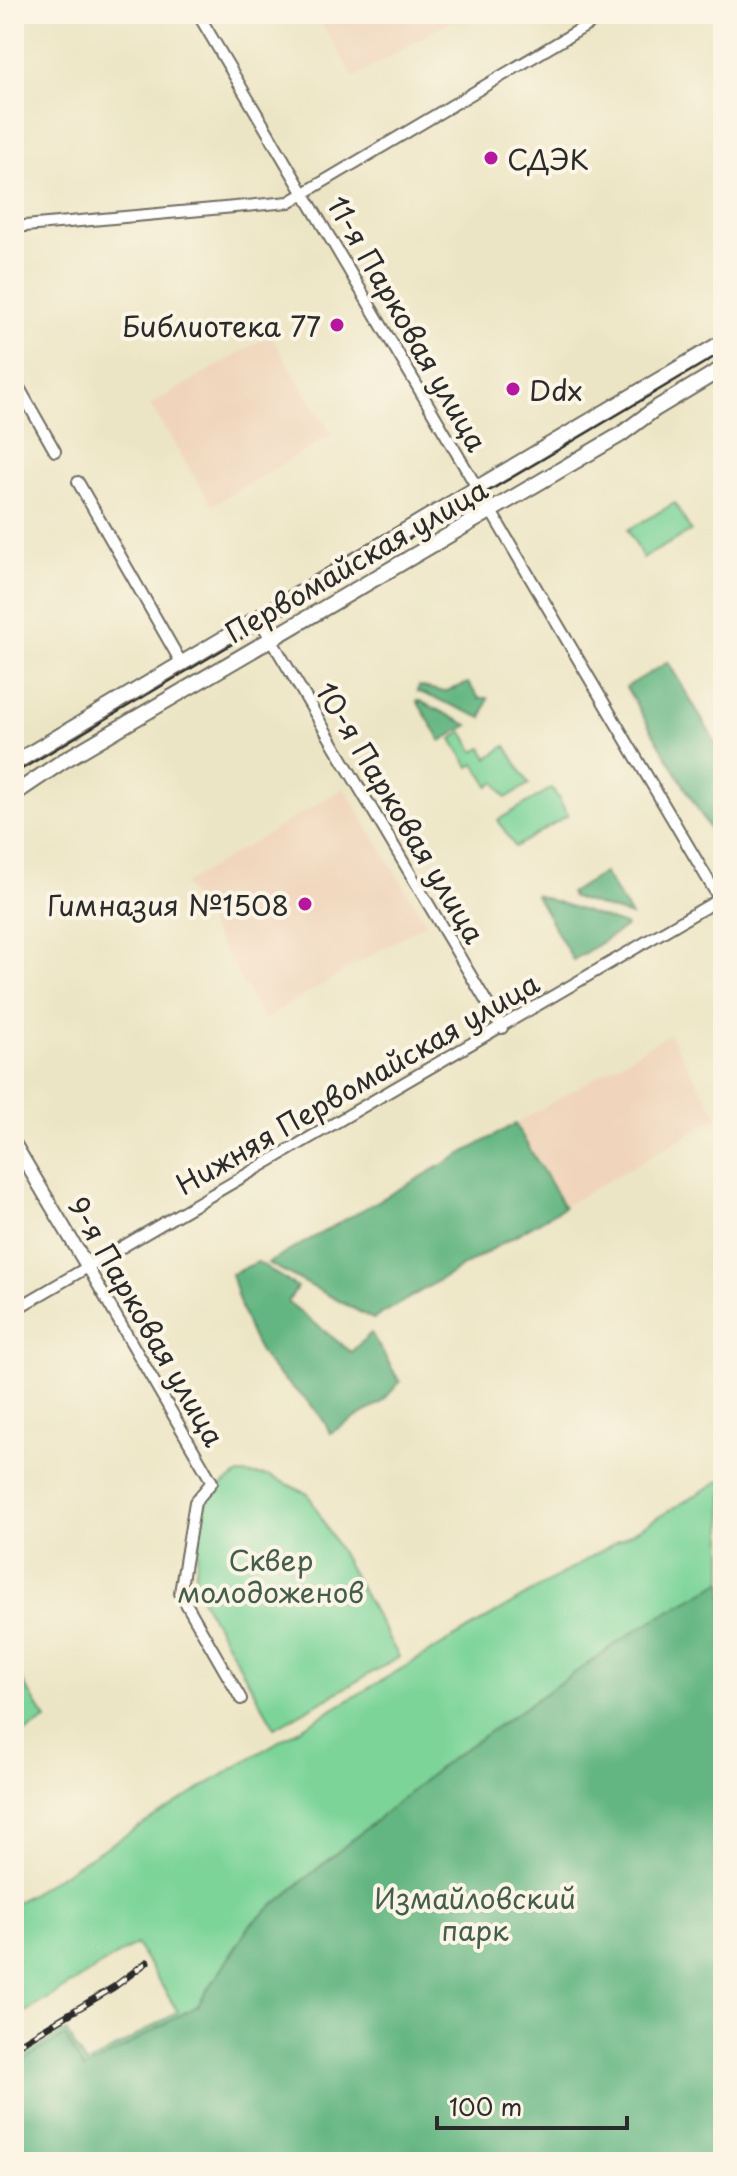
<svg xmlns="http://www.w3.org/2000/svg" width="737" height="2176" font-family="'Playpen Sans',sans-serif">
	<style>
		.built { fill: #f0d5bc }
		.green { fill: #7bd499; stroke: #538062; stroke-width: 2 }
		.forest { fill: #64b681; stroke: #487056; stroke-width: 2 }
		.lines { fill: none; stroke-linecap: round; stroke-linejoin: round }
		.minor-casing { stroke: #6f6c61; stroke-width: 14 }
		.tertiary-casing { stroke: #6f6c61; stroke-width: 16 }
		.secondary-casing { stroke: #6f6c61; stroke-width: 18 }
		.minor { stroke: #fff; stroke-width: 10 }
		.tertiary { stroke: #fff; stroke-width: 12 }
		.secondary { stroke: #fff; stroke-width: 14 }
		.tram { stroke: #2b2b2b; stroke-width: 2 }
		.rail-casing { stroke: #2b2b2b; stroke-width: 7 }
		.rail { stroke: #fcf5e5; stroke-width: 4; stroke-dasharray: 12; stroke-linecap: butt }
		.poi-dot { fill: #b5179e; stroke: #fcf5e5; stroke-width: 3 }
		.labels { text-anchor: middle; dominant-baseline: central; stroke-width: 8; stroke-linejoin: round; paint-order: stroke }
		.poi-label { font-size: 28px; fill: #2b2b2b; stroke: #fcf5e5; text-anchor: start }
		.street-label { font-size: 28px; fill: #2b2b2b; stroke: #fcf5e5 }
		.park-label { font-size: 28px; fill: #435e4c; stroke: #fcf5e5 }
	</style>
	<rect width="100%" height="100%" fill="#fcf5e5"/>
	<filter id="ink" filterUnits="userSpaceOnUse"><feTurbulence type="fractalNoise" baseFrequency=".0125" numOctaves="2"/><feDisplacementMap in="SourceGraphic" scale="16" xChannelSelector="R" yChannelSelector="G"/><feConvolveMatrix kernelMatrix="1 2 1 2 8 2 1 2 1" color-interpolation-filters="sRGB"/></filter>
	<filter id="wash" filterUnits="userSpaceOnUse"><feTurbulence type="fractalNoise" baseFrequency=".006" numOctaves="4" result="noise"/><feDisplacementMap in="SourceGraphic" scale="32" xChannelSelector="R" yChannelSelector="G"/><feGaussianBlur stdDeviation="1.8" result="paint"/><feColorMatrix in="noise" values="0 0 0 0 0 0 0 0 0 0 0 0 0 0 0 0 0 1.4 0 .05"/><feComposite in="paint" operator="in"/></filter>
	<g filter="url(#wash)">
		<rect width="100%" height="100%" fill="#ece5c5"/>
		<path class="built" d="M316,14H462L354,78Z
			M270,335L332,435L212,505L150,405Z
			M344,788L426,923L264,1019L184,884Z
			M669,1034L718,1117L565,1206L517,1123Z"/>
		<path class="green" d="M675,503L691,531L643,558L628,530Z
			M463,732L475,752L482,748L488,758L506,746L529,784L506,798L496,782L489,786L475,764L469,767L452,739Z
			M552,788L568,815L515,847L498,820Z
			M239,1474L270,1476L308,1494L399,1657L275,1728L194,1586L203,1507L213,1491Z
			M723,1479V2162H14V2061L66,2031L86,2065L178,2012L136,1944L14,2019V1904L247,1760Z
			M18,1674L46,1720L21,1735L14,1723V1677Z"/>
		<path class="forest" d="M668,662L723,755V852L626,687Z
			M468,683L479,698H488L482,718L417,691L419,686L444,692Z
			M417,701H420L468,725L441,741Z
			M604,873L631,916L572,897L570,893Z
			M536,895L625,925L626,927L573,960Z
			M515,1124L564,1207L373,1319L268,1263Z
			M258,1262L297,1287L288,1302L351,1352L371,1333L400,1382L381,1403L330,1433C318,1404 294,1392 273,1369C249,1343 241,1307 231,1274Z
			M723,1581V2162H14V2065L65,2036L84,2070L198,2005L251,1924L446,1762L636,1630Z"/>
	</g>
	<g filter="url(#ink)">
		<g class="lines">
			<defs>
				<path id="minor" d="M198,14L723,905
					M14,227L289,202L606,14
					M14,379L55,451
					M78,482L182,664
					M259,619L502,1028
					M87,1266L212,1482L195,1502L180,1593L241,1699
					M14,1310L723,897"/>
				<path id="tertiary" d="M14,1143L87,1266"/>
				<path id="secondary" d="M14,763L723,342
					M14,794L63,761L620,435L655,409L723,368"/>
			</defs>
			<use href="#minor" class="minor-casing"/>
			<use href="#tertiary" class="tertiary-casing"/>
			<use href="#secondary" class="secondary-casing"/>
			<use href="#minor" class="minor"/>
			<use href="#tertiary" class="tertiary"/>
			<use href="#secondary" class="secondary"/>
			<path class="tram" d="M14,774L723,352"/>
			<defs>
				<path id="rail" d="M14,2047L114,1987L147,1962"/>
			</defs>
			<use href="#rail" class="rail-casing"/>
			<use href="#rail" class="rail"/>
		</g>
	</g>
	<g class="poi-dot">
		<circle cx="491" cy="158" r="8"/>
		<circle cx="337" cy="325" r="8"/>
		<circle cx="513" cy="389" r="8"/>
		<circle cx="305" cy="904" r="8"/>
	</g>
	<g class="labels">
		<g class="poi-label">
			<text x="507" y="158">СДЭК</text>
			<text x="321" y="325" text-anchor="end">Библиотека 77</text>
			<text x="529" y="389">Ddx</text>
			<text x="289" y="904" text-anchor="end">Гимназия №1508</text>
		</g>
		<g class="street-label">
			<text transform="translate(408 323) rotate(60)">11-я Парковая улица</text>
			<text transform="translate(356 560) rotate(-30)">Первомайская улица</text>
			<text transform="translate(401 812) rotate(59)">10-я Парковая улица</text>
			<text transform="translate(357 1083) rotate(-30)">Нижняя Первомайская улица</text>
			<text transform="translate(147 1321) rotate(60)">9-я Парковая улица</text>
		</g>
		<g class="park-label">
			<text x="271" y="1559">Сквер<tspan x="271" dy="32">молодоженов</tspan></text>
			<text x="475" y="1897">Измайловский<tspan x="475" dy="32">парк</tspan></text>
		</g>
	</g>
	<rect width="737" height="2176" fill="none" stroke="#fcf5e5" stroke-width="48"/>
	<path d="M437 2116v12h190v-12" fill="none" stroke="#2b2b2b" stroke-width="4"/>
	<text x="449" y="2116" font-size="24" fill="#2b2b2b" stroke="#fcf5e5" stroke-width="6" paint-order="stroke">100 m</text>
</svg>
